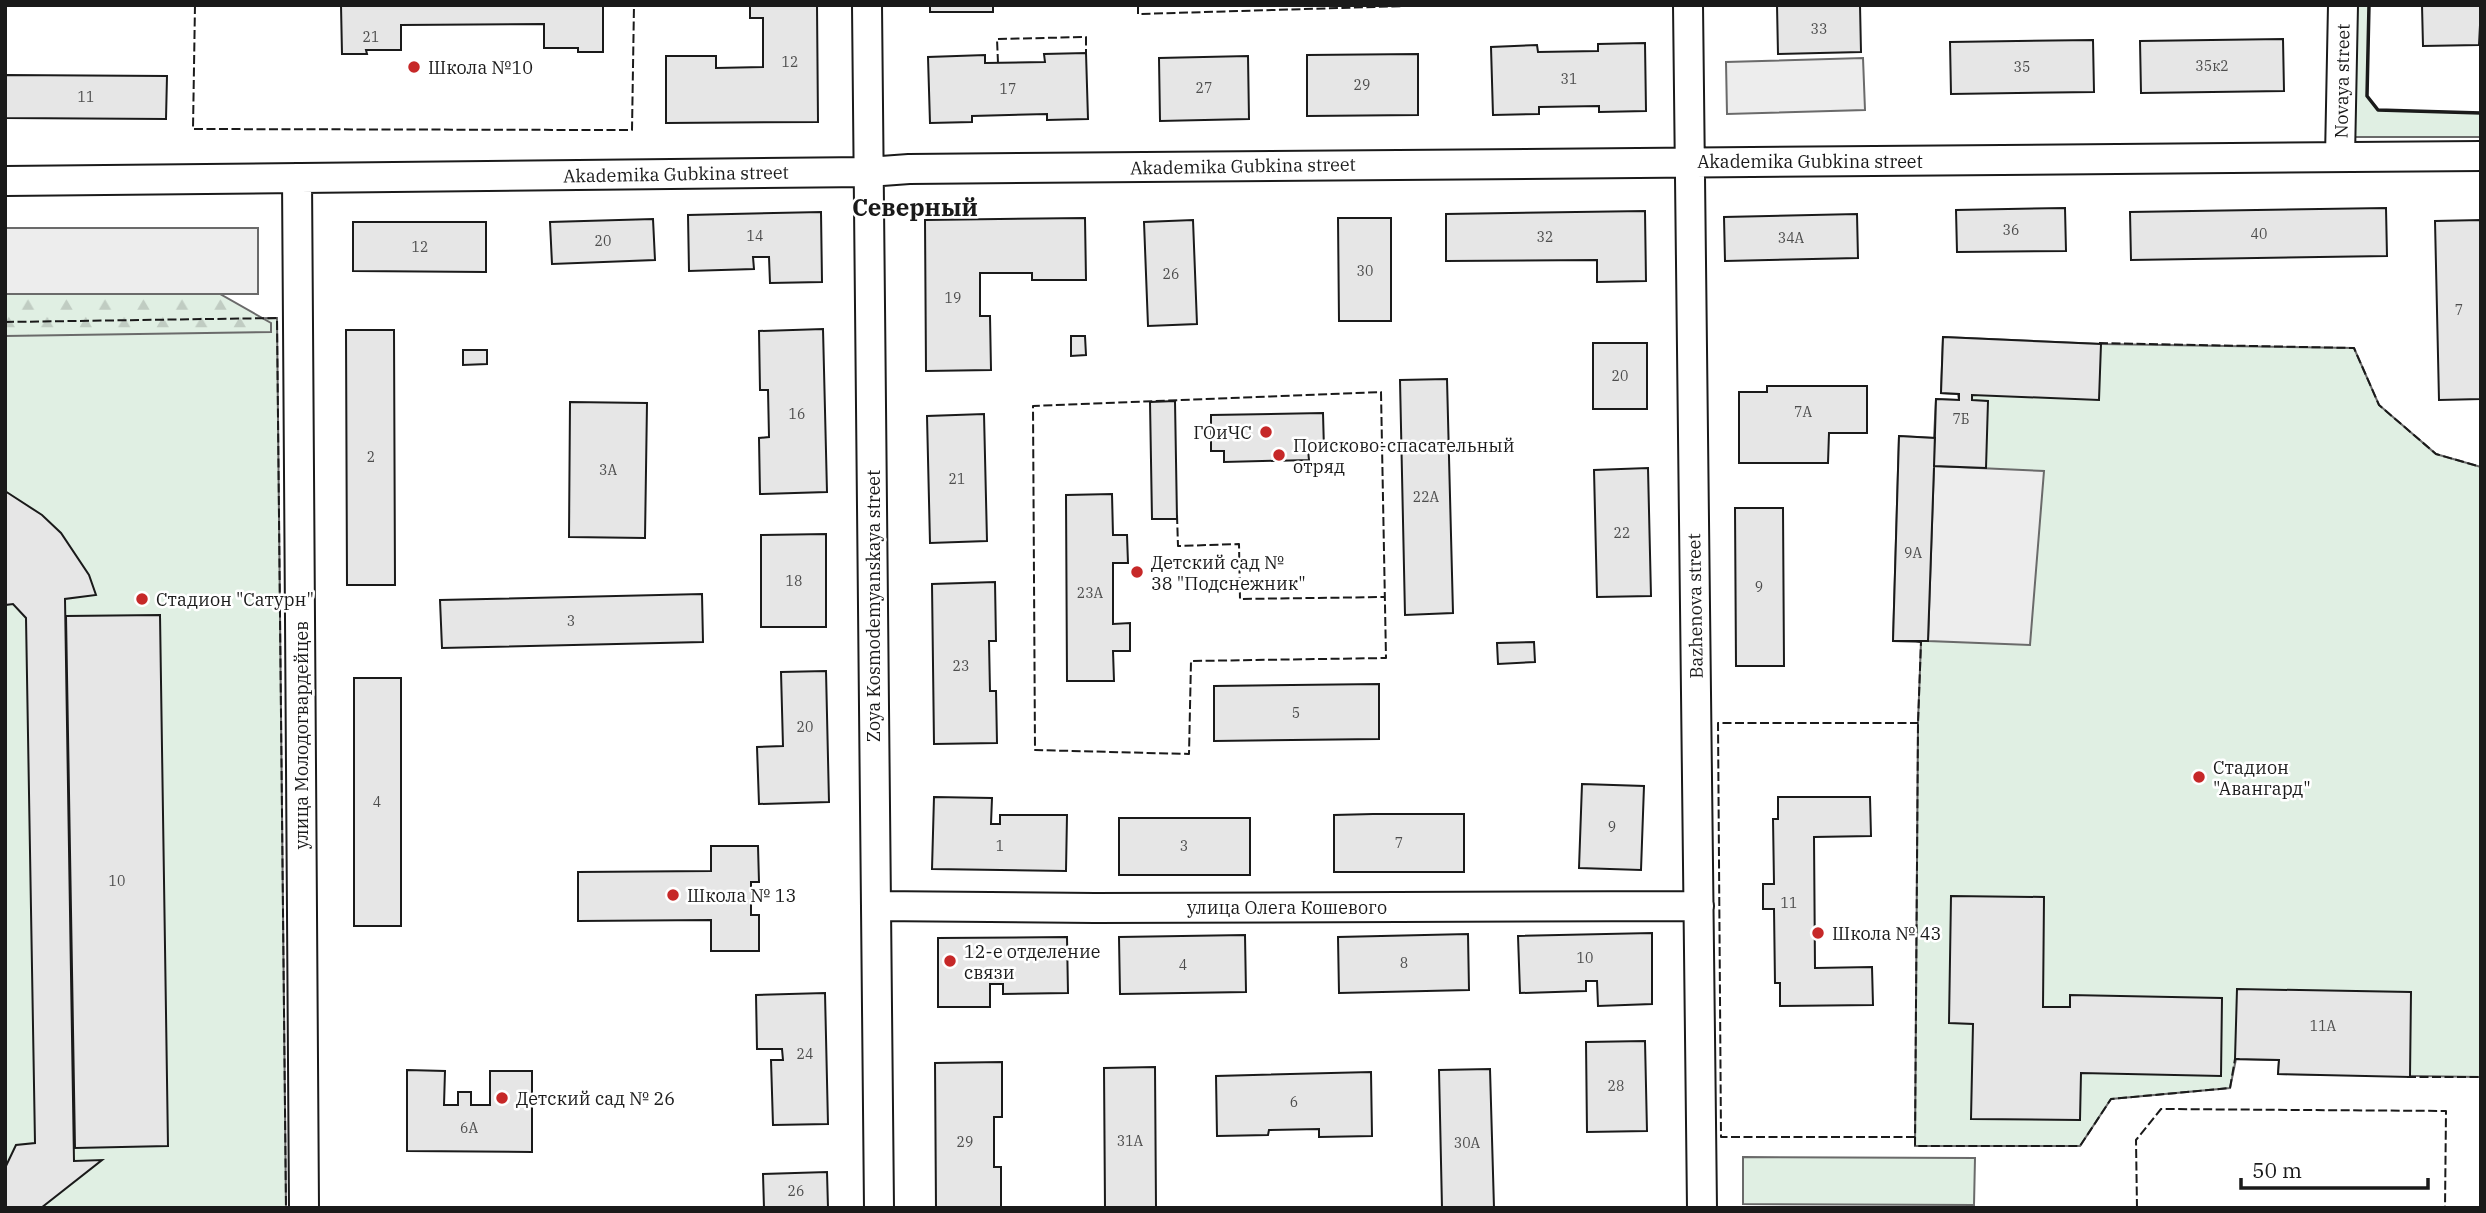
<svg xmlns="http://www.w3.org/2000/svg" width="2486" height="1213" font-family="'IBM Plex Serif',serif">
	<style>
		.green { fill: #e0efe3; stroke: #6a6a6a; stroke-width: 2 }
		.forest { fill: url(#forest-firs); stroke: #6a6a6a; stroke-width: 2 }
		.parking { fill: #ededed; stroke: #6a6a6a; stroke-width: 2 }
		.building { fill: #e6e6e6; stroke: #1a1a1a; stroke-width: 2 }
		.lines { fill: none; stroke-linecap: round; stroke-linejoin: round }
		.minor-casing { stroke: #1a1a1a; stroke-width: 32 }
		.minor { stroke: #fff; stroke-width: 28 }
		.fence { stroke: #1a1a1a; stroke-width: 2; stroke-dasharray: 9 3.5; stroke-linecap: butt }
		.wall { stroke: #1a1a1a; stroke-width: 3.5 }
		.poi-dot { fill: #c62828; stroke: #fff; stroke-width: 2.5 }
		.labels { text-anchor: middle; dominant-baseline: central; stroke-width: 5; stroke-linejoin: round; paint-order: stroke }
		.number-label { font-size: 14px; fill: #4d4d4d }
		.poi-label { font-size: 18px; fill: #1a1a1a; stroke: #fff; text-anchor: start }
		.street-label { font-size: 18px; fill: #1a1a1a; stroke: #fff }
		.district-label { font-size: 24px; font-weight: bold; fill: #1a1a1a; stroke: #fff }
	</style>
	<defs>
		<pattern id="forest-firs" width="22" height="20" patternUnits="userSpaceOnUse" patternTransform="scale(1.75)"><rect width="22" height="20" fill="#e0efe3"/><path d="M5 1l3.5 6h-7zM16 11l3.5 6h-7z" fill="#c0ccc2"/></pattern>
	</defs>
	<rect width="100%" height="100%" fill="#fff"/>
	<path class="green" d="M2353,5H2369L2367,96L2378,110L2481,113V137H2351Z
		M277,318L286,1208H5V322Z
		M1943,337L2101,344L2354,348L2379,405L2436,454L2481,467V1077L2278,1074L2279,1060L2236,1059L2230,1088L2111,1099L2080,1146H1915L1918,723L1921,642L1893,641L1899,436L1934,438L1936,399L1959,400L1958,394L1941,393Z
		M1743,1157L1975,1158L1974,1205L1743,1204Z"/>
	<path class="forest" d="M5,294H220L271,323V332L5,336Z"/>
	<path class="parking" d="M1863,58L1865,110L1727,114L1726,62Z
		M5,228H258V294H5Z
		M1934,466L2044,471L2030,645L1928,641Z"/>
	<path class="building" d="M341,5H603V52H578V48H544V24L401,25V50H366L367,54H342Z
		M750,5H817L818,122L666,123V56H716V68L763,67V18H750Z
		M930,5H993V12H930Z
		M1777,5H1860L1861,52L1778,54Z
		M2422,5H2481L2479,45L2423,46Z
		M2283,39L2284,91L2141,93L2140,41Z
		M2093,40L2094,92L1951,94L1950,42Z
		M1645,43L1646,111L1599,112V106L1539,107V114L1493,115L1491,47L1537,45L1538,52L1598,51V44Z
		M1086,53L1088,119L1047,120V114L972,116V122L930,123L928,57L985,55V63L1045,62L1044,54Z
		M1418,54V115L1307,116V55Z
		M1248,56L1249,119L1160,121L1159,58Z
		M5,75L167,76L166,119L5,118Z
		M2065,208L2066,251L1957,252L1956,210Z
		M2386,208L2387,256L2131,260L2130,212Z
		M1645,211L1646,281L1597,282V260L1446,261V214Z
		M821,212L822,282L770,283L769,257H753L754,269L689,271L688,215Z
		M1857,214L1858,258L1725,261L1724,217Z
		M1085,218L1086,280H1032V273H980V316H990L991,370L926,371L925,220Z
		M1338,218H1391V321H1339Z
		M653,219L655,260L552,264L550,222Z
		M1193,220L1197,324L1148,326L1144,222Z
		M2481,220V399L2439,400L2435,221Z
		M353,222H486V272L353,271Z
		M823,329L827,492L760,494L759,438L769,437L768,390H760L759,331Z
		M346,330H394L395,585H347Z
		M1071,336H1085L1086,355L1071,356Z
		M1943,337L2101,344L2099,400L1972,395V400L1988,401L1986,468L1934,466L1936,399L1959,400V394L1941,393Z
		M1593,343H1647V409H1593Z
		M463,350H487V364L463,365Z
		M1447,379L1453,613L1405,615L1400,380Z
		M1767,386H1867V433H1829L1828,463H1739V392H1767Z
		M1175,401L1177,519H1152L1150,402Z
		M570,402L647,403L645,538L569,537Z
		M1323,413L1324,450H1308L1309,460L1224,462V451H1211V415Z
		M984,414L987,541L930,543L927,416Z
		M1899,436L1935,438L1928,641H1893Z
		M1648,468L1651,596L1597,597L1594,470Z
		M5,491L42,515L61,533L89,575L96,595L65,599L74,1161L102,1160L41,1208H5V1168L16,1145L35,1143L26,618L13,604L5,605Z
		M1112,494L1113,535H1127L1128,563H1113V624L1130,623V651H1113L1114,681H1067L1066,495Z
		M1735,508H1783L1784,666H1736Z
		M826,534V627H761V535Z
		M995,582L996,641H989L990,691H996L997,743L934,744L932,584Z
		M702,594L703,642L442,648L440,600Z
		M160,615L168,1146L75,1148L66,616Z
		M1534,642L1535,662L1498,664L1497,643Z
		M826,671L829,802L759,804L757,747L783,746L781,672Z
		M354,678H401V926H354Z
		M1379,684V739L1214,741V686Z
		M1582,784L1644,786L1641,870L1579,868Z
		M934,797L992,798L991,824H1000V815H1067L1066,871L932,869Z
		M1778,797H1870L1871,836L1814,837L1815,968L1872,967L1873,1005L1780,1006V983H1775L1774,909H1763V884H1774L1773,819H1778Z
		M1373,814H1464V872H1334V815Z
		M1119,818H1250V875H1119Z
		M711,846H758L759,882H751V915H759V951H711V920L578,921V872L711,871Z
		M1951,896L2044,897L2043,1007H2070V995L2222,998L2221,1076L2081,1073L2080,1120L1971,1119L1973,1024L1949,1023Z
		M1652,933V1004L1598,1006L1597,981H1586V991L1520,993L1518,936Z
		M1468,934L1469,990L1339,993L1338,937Z
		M1245,935L1246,992L1120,994L1119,937Z
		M1067,937L1068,993L1003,994V984H990V1007H938V938Z
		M2237,989L2411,992L2410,1077L2278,1074L2279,1060L2235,1059Z
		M825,993L828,1124L773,1125L771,1060H783L782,1049H757L756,995Z
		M1645,1041L1647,1131L1587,1132L1586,1042Z
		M1002,1062V1117H994V1167H1001V1208H936L935,1063Z
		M1155,1067L1156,1208H1105L1104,1068Z
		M1490,1069L1494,1208H1442L1439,1070Z
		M407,1070L445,1071L444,1105H458V1092H471V1105H490V1071H532V1152L407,1151Z
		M1371,1072L1372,1136L1319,1137V1129L1269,1130L1268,1135L1217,1136L1216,1076Z
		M827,1172L828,1208H764L763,1174Z"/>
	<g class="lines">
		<defs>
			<path id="minor" d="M867,5L879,1208
				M1688,5L1702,1208
				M2340,157L2343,5
				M297,178L304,1208
				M5,181L868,172L909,169L2481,156
				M876,906L1095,908L1699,906"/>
		</defs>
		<use href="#minor" class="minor-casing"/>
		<use href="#minor" class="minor"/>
		<path class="fence" d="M195,5L193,129L597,130H632L634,5
			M1138,5V14L1441,5
			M998,63L997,39L1086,37V53
			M5,322L277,318L286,1208
			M2099,343L2354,348L2379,405L2436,454L2481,467
			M1381,392L1386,658L1191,661L1189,754L1035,750L1033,406Z
			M1177,515L1178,546L1239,544L1240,599L1385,597
			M1916,641L1921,642L1918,723L1915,1146H2080L2111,1099L2230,1088L2235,1059H2240
			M2407,1077H2481
			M1915,1137H1721L1718,723H1918
			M2137,1208L2136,1140L2161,1109L2446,1111L2445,1208"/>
		<path class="wall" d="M2369,5L2367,96L2378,110L2481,113"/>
	</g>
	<g class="poi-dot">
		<circle cx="414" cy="67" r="7"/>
		<circle cx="1266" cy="432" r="7"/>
		<circle cx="1279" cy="455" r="7"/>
		<circle cx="1137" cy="572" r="7"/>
		<circle cx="142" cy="599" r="7"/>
		<circle cx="2199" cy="777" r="7"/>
		<circle cx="673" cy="895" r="7"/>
		<circle cx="1818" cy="933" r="7"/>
		<circle cx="950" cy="961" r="7"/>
		<circle cx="502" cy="1098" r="7"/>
	</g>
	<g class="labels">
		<g class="number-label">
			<text x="1819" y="29">33</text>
			<text x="371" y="37">21</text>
			<text x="790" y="62">12</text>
			<text x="2212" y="66">35к2</text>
			<text x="2022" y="67">35</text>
			<text x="1569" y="79">31</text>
			<text x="1362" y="85">29</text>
			<text x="1204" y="88">27</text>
			<text x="1008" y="89">17</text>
			<text x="86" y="97">11</text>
			<text x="2011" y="230">36</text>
			<text x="2259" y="234">40</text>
			<text x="755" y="236">14</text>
			<text x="1545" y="237">32</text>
			<text x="1791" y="238">34А</text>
			<text x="603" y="241">20</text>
			<text x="420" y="247">12</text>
			<text x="1365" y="271">30</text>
			<text x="1171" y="274">26</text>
			<text x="953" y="298">19</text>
			<text x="2459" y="310">7</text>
			<text x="1620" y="376">20</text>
			<text x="1803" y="412">7А</text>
			<text x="797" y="414">16</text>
			<text x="1961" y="419">7Б</text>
			<text x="371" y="457">2</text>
			<text x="608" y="470">3А</text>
			<text x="957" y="479">21</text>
			<text x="1426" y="497">22А</text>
			<text x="1622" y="533">22</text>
			<text x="1913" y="553">9А</text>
			<text x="794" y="581">18</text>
			<text x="1759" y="587">9</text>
			<text x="1090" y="593">23А</text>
			<text x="571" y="621">3</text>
			<text x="961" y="666">23</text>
			<text x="1296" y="713">5</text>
			<text x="805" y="727">20</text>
			<text x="377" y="802">4</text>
			<text x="1612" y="827">9</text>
			<text x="1399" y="843">7</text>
			<text x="1000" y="846">1</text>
			<text x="1184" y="846">3</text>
			<text x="117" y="881">10</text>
			<text x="1789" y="903">11</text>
			<text x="1585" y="958">10</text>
			<text x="1404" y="963">8</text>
			<text x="1183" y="965">4</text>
			<text x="2323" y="1026">11А</text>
			<text x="805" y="1054">24</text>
			<text x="1616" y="1086">28</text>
			<text x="1294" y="1102">6</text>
			<text x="469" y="1128">6А</text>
			<text x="1130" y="1141">31А</text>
			<text x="965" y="1142">29</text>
			<text x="1467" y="1143">30А</text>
			<text x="796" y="1191">26</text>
		</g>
		<g class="poi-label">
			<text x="428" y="67">Школа №10</text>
			<text x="1252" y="432" text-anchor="end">ГОиЧС</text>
			<text x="1293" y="445">Поисково-спасательный<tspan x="1293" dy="21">отряд</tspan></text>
			<text x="1151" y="562">Детский сад №<tspan x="1151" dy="21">38 "Подснежник"</tspan></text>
			<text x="156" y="599">Стадион "Сатурн"</text>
			<text x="2213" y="767">Стадион<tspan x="2213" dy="21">"Авангард"</tspan></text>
			<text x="687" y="895">Школа № 13</text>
			<text x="1832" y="933">Школа № 43</text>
			<text x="964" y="951">12-е отделение<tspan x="964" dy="21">связи</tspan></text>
			<text x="516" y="1098">Детский сад № 26</text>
		</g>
		<g class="street-label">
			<text transform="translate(2342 81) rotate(-89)">Novaya street</text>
			<text x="1810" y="161">Akademika Gubkina street</text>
			<text transform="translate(1243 166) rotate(-1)">Akademika Gubkina street</text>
			<text transform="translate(676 174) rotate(-1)">Akademika Gubkina street</text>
			<text transform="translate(873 606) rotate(-90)">Zoya Kosmodemyanskaya street</text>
			<text transform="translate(1695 606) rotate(-91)">Bazhenova street</text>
			<text transform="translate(301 735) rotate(-90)">улица Молодогвардейцев</text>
			<text x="1287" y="907">улица Олега Кошевого</text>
		</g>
		<g class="district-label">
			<text x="915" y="207">Северный</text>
		</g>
	</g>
	<rect width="2486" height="1213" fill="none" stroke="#1a1a1a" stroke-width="14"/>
	<path d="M2241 1178v10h187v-10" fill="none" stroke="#1a1a1a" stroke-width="3.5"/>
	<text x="2252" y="1178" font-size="21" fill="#1a1a1a" stroke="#ffffff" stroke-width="5" paint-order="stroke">50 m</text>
</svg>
